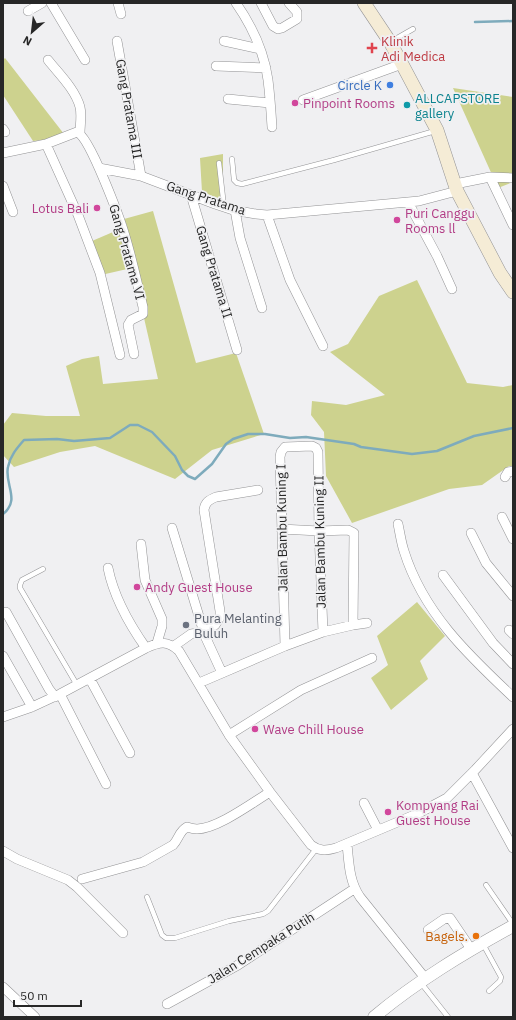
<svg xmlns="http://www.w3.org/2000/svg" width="516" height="1020" font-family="'IBM Plex Sans',sans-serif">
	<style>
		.green { fill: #cdd28e }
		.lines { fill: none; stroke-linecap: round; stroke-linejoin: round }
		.stream { stroke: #7eabbc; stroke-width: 2.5 }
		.service-casing { stroke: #939395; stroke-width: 5.5 }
		.minor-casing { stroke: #939395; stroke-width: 10 }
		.tertiary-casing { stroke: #939395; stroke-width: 13 }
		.secondary-casing { stroke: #939395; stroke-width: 14 }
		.service { stroke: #fff; stroke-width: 4.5 }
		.minor { stroke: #fff; stroke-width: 9 }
		.tertiary { stroke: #fff; stroke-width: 12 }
		.secondary { stroke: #f5ecd6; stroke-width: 13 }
		.health-dot { fill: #e0444e; stroke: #f0f0f2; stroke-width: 1.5 }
		.shop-dot { fill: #3f7fe0; stroke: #f0f0f2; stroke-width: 1.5 }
		.hotel-dot { fill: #d1479c; stroke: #f0f0f2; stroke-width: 1.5 }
		.culture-dot { fill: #0f9aa8; stroke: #f0f0f2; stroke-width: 1.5 }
		.worship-dot { fill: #6b7280; stroke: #f0f0f2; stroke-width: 1.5 }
		.food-dot { fill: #e8710a; stroke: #f0f0f2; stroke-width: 1.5 }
		.labels { text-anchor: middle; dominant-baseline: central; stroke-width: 3.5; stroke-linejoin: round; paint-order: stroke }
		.health-label { font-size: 13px; fill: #be3a42; stroke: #f0f0f2; text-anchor: start }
		.shop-label { font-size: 13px; fill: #366cbe; stroke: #f0f0f2; text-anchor: end }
		.culture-label { font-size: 13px; fill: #0d838f; stroke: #f0f0f2; text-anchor: start }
		.hotel-label { font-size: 13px; fill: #b23c85; stroke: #f0f0f2; text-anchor: start }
		.street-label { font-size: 13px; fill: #272727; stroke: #f0f0f2 }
		.worship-label { font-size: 13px; fill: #5b616d; stroke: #f0f0f2; text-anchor: start }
		.food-label { font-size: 13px; fill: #c56008; stroke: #f0f0f2; text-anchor: end }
	</style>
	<rect width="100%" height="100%" fill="#f0f0f2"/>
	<path class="green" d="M5,58L64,134L47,140L33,141L3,95V60Z
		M453,88L513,97V182L498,188Z
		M223,154V200L202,192L200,158Z
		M153,211L196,363L236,353L264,434L212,450L175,479L95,446L60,452L14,467L3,455V425L12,413L46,416H80L66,366L82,359L99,356L103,384L158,379L144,318L136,267L101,275L92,241L127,226L124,219Z
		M417,280L467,383L503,387L513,385V466H509L482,485L449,489L352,523L326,476L324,432L311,415L312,401L346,405L385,395L330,352L348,344L379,296Z
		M417,602L445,636L420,661L428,679L391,710L371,678L388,665L377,636Z"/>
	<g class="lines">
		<path class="stream" d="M475,22L513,21
			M3,514C21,500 4,484 8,467C10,456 17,448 24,440L57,439L74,441L110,438L130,425H138L152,432L175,456L182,470L188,476L195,479L212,464L226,444L233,439L248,434H265L290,438L306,437L354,444L361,447L412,454L437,451L474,436L513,428"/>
		<defs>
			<path id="service" d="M392,41L413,29
				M232,159L234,180L237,183L242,184L334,160L435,131
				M219,163L224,207
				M43,569L22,580L20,585V588L77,685
				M486,885L513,924
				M147,897L162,935L166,938H175L229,921L263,914L268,911L316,849
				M483,944L501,977L500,981L489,991
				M421,983L448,1017"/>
			<path id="minor" d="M51,3L85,60
				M118,3L121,14
				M236,3C252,26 264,52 268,80C270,96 271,111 272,127
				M261,3L273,26L278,29L282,28L297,19V12L289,3
				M28,11L42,3
				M117,41L141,176
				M224,41L260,49
				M48,60C59,74 75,89 80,107C82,115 80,125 80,133
				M216,66L266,68
				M228,99L270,103
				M303,100L402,64
				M3,129L5,132
				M46,144L78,215L100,273L120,355
				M3,153L46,144L77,132C90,137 120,219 125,236C132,259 137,283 143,307V314L131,320L128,325L134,354
				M99,168L141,176L215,204L233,210L256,214L267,215L419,201L457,191
				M490,177L513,225
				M455,184L490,177L513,178
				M3,186L13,212
				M191,195L237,350
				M408,202L437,256L452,289
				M235,210L240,238L262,308
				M267,215L290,280L323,346
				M505,477L508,472L513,471
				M502,517L513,539
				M398,524C400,533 401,542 404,551C423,612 467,654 513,697
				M172,528L205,636L222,673
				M281,529L319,531L348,530L354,533L353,625
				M471,533L486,563L513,596
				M141,544L145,580L162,619V626L157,643
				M108,568C114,598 129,624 146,648
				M443,575L493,643L513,664
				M6,612L49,689L55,697
				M509,630L513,634
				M174,646L191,634L204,632L215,625L220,617V611L204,510C205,502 209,500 216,497L258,490
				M285,646L280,457L281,452L285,447L312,446L316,448L318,452L319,531L323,632
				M3,656L32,707
				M90,679L130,753
				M199,683L285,646L323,632L353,625L367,623
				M60,694L106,784
				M3,717L32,707L60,694L146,648C160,642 167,640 179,651L229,735L270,792L311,845C319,851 326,851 336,848L419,813L447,798L475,770L513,729
				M229,735L301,690L372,658
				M472,773L513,848
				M364,803L378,830
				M347,844C349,863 349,881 360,897L425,978
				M3,851L17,859L68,880L77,887L123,933
				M82,879L143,862L173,845C179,839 179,831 187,827C190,828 194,829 197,829C217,829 252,803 270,792
				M428,930L444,919L450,918L471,949
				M3,987L35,1017
				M167,1004L238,965L354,889"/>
			<path id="tertiary" d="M374,1017C417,981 464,953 513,926"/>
			<path id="secondary" d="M364,3L390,42L402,64L437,130L457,191L500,273L513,292"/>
		</defs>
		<use href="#service" class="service-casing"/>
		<use href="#minor" class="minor-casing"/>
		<use href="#tertiary" class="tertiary-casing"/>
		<use href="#secondary" class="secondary-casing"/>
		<use href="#service" class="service"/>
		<use href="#minor" class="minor"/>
		<use href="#tertiary" class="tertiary"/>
		<use href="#secondary" class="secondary"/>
	</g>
	<path class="health-dot" d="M370 42h4v4h4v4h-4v4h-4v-4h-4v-4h4z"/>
	<circle class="shop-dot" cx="390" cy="85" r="4"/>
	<g class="hotel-dot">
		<circle cx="295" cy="103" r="4"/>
		<circle cx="97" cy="208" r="4"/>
		<circle cx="397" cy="220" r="4"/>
		<circle cx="137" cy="587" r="4"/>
		<circle cx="255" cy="729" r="4"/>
		<circle cx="388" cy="812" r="4"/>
	</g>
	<circle class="culture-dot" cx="407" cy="105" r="4"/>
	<circle class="worship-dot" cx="186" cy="625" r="4"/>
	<circle class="food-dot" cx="476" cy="936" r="4"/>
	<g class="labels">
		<g class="health-label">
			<text x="381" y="41">Klinik<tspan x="381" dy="15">Adi Medica</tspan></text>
		</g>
		<g class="shop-label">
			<text x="382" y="85">Circle K</text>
		</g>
		<g class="culture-label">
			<text x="415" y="98">ALLCAPSTORE<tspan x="415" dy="15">gallery</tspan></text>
		</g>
		<g class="hotel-label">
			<text x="303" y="103">Pinpoint Rooms</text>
			<text x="89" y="208" text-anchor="end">Lotus Bali</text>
			<text x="405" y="213">Puri Canggu<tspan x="405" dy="15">Rooms ll</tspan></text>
			<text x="145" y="587">Andy Guest House</text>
			<text x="263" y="729">Wave Chill House</text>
			<text x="396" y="805">Kompyang Rai<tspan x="396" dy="15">Guest House</tspan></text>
		</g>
		<g class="street-label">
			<text transform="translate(129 109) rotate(80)">Gang Pratama III</text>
			<text transform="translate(206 198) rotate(18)">Gang Pratama</text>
			<text transform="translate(127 252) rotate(74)">Gang Pratama VI</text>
			<text transform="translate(214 272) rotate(73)">Gang Pratama II</text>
			<text transform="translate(282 528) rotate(-91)">Jalan Bambu Kuning I</text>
			<text transform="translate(320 542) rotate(-91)">Jalan Bambu Kuning II</text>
			<text transform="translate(261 948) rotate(-32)">Jalan Cempaka Putih</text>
		</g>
		<g class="worship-label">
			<text x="194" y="618">Pura Melanting<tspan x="194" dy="15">Buluh</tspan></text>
		</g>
		<g class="food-label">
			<text x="468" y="936">Bagels.</text>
		</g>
	</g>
	<rect width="516" height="1020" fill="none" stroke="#272727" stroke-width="8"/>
	<g transform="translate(32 32) rotate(208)" stroke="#f0f0f2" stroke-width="3" paint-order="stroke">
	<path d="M0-3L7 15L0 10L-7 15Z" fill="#272727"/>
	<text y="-6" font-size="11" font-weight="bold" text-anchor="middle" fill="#272727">N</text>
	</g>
	<path d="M14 1000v6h67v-6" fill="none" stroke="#272727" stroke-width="2"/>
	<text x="20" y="1000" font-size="12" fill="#272727" stroke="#f0f0f2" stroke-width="3" paint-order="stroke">50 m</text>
</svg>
